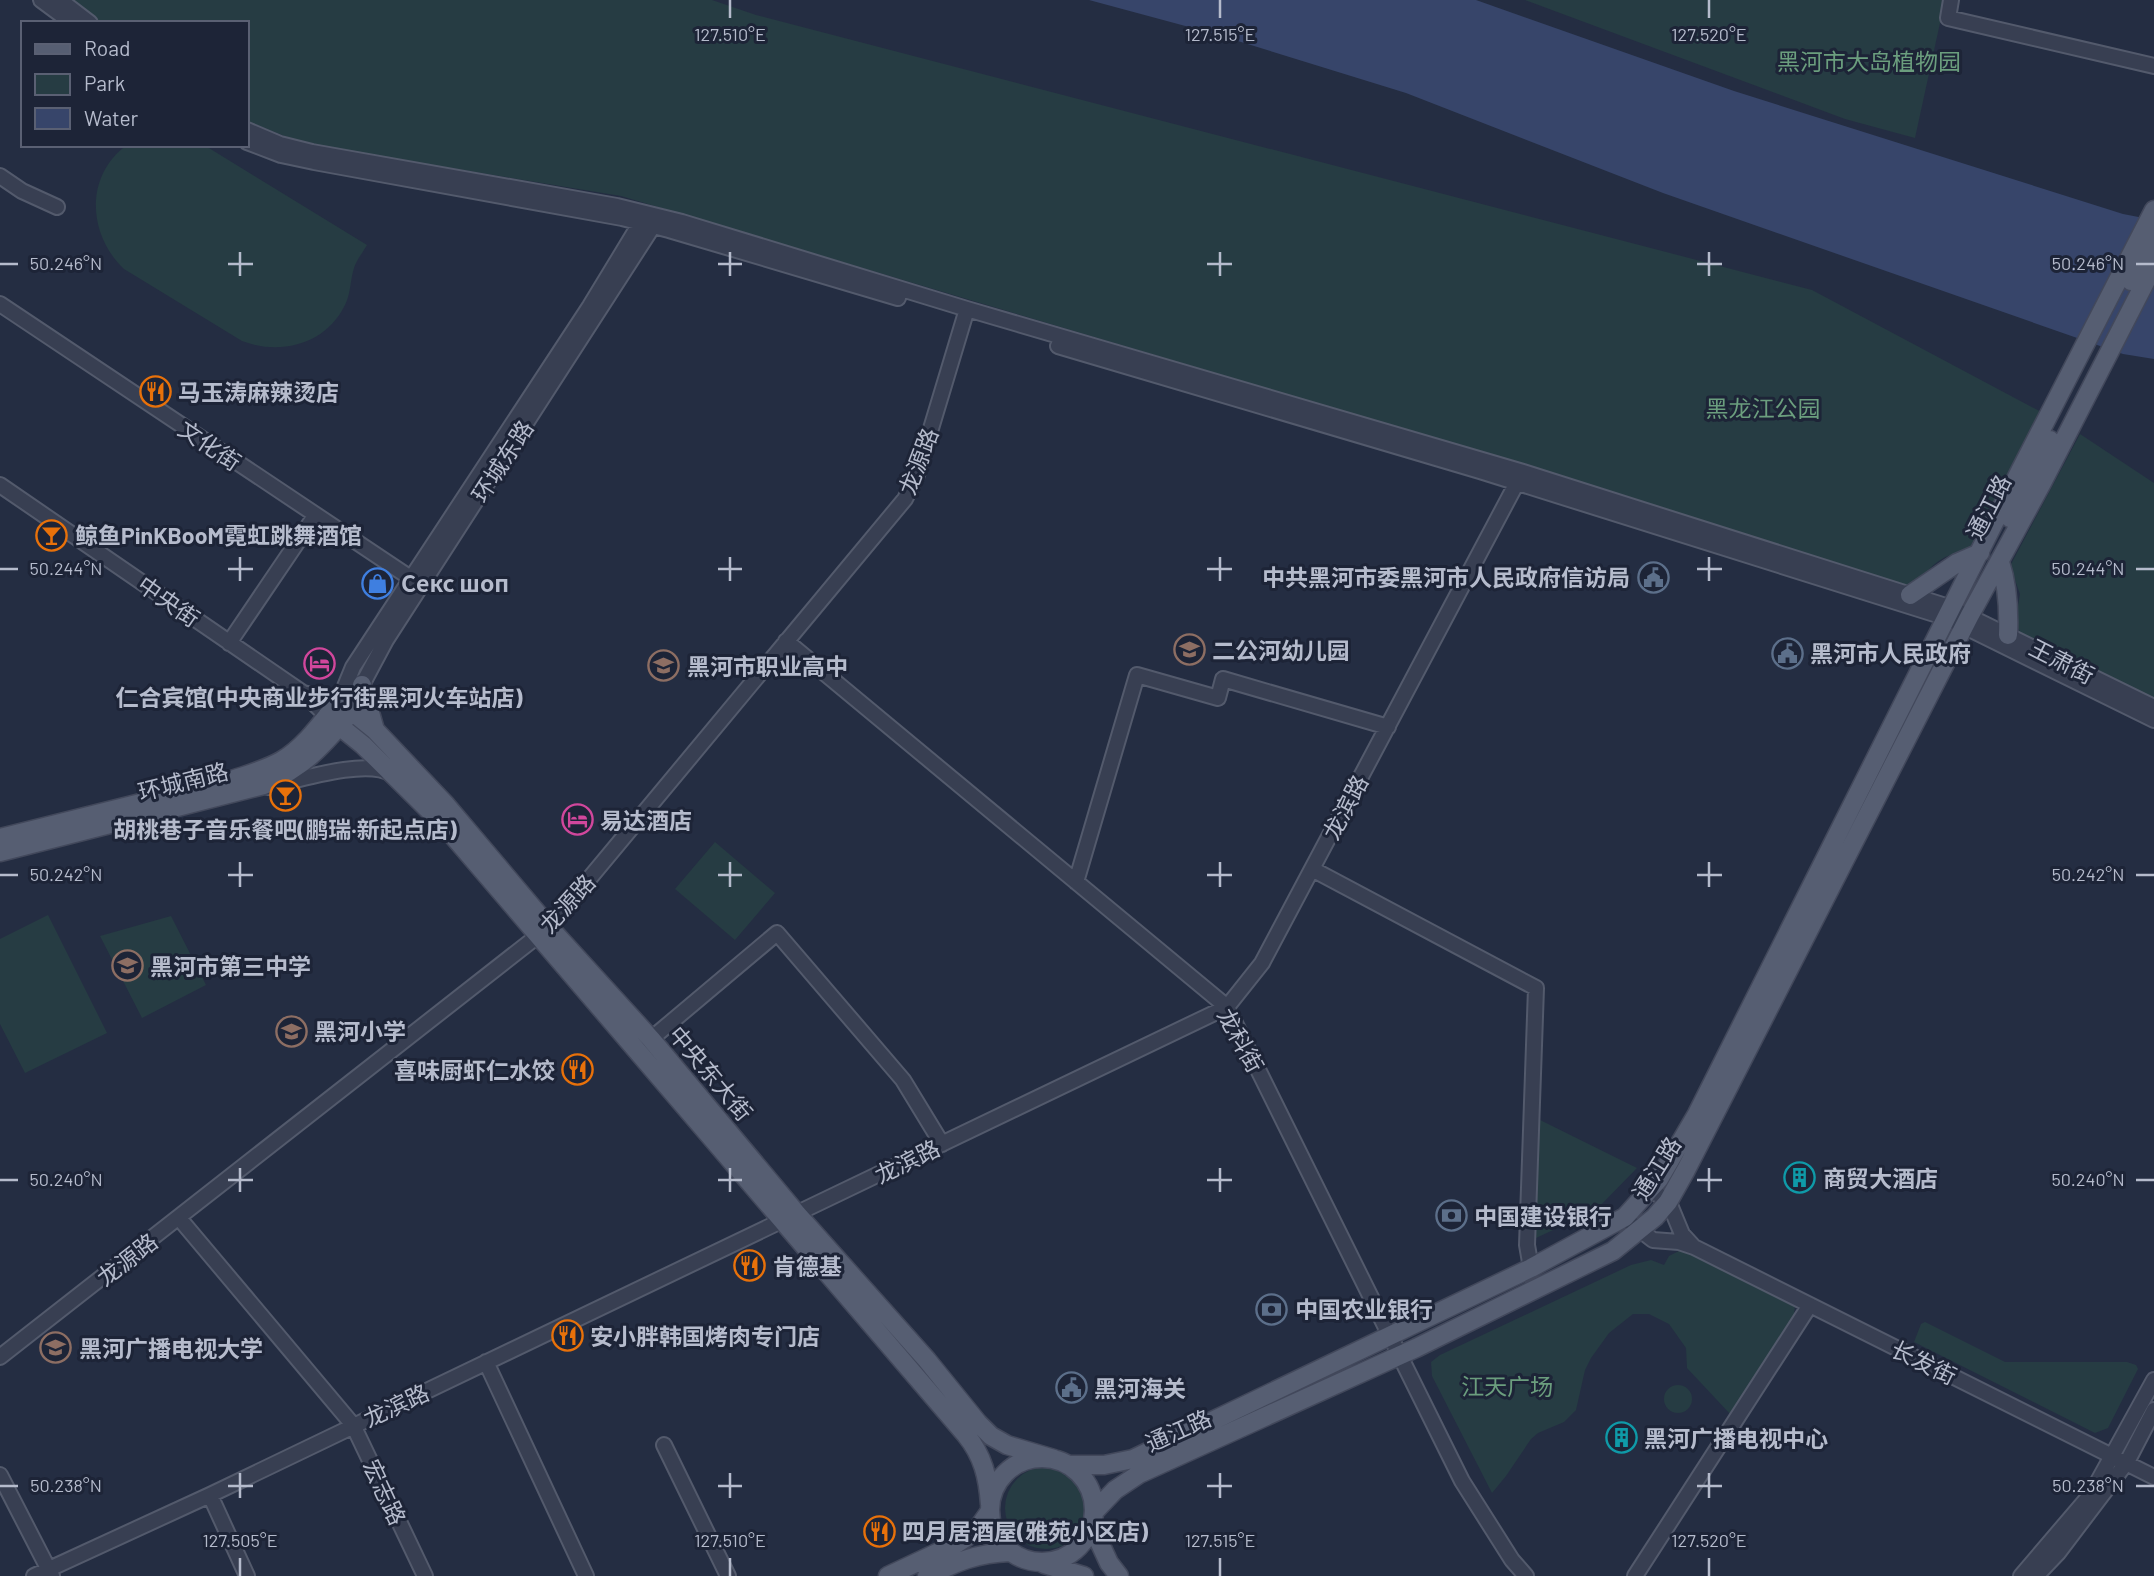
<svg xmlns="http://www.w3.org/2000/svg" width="2154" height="1576" font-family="Barlow,'Noto Sans SC',sans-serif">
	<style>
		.green { fill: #263c43 }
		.water { fill: #37456a }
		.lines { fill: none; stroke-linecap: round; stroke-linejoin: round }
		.minor-casing { stroke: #535a6c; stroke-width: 18 }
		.major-casing { stroke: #42485b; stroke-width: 21 }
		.minor { stroke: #383f52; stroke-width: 14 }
		.major { stroke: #565e72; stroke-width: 18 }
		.ticks { fill: none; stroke: #b5bbcc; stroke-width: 2.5 }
		.labels { text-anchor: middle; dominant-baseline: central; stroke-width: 6; stroke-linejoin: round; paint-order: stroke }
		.park-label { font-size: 23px; fill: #6b9e7e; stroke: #1d2437 }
		.poi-label { font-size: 23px; font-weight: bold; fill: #b5bbcc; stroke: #1d2437; text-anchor: start }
		.street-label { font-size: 23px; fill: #b5bbcc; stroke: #1d2437 }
		.ticks-label { font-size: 18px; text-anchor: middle; fill: #b5bbcc; stroke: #1d2437; stroke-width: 6; stroke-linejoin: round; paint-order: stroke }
	</style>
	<rect width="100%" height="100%" fill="#242d42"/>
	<path class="green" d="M72,0H712L756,15L1812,290L2045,414L1975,550C1962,551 1947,554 1936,563C1922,574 1925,582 1905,587L1520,464L621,196L304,144L247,121V23H102Z
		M1525,0H1945L1915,138L1845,119Z
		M127,145H204L367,245C363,252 356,261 354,268C350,281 351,293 345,305C326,344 281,356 242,341L124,269C88,235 84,176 127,145Z
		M2080,434L2154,483V699L2021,633L2015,624L2020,594L2010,566Z
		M715,842L775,893L735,940L675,889Z
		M48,915L107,1033L25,1073L0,1024V939Z
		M171,916L206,985L142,1018L100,936Z
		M1538,1119L1637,1168L1596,1210L1536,1238Z
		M1681,1250L1687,1251L1795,1305L1794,1314L1731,1415L1687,1368L1686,1348L1669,1324L1649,1314H1633L1609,1333L1591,1358L1585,1370L1576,1410L1564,1422L1538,1433L1531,1439L1506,1476L1492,1493L1432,1376L1431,1362L1440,1355L1631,1265L1651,1260L1664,1265L1669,1256Z
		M1925,1322L2005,1362H2127L2136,1365L2138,1369L2108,1428L2095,1433L1914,1342L1921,1324Z
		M1664 1399a14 14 0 1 1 28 0a14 14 0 1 1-28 0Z
		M1005 1508a41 41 0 1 1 82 0a41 41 0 1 1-82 0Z"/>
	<path class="water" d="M1089,0H1476L1734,91L2123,214L2154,220V359L2123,354L1663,193L1406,93L1215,34Z"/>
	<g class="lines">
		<defs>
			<path id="minor" d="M41,0L72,23
				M60,0L90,23
				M1951,0L1948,18L2154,66
				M247,130L280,144L312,152L617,206L682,222L967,309L1523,472L1952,608L2154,707
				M247,142L281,155L314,162L622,218L669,230L898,298
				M0,176L22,191L57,207
				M0,304L418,583
				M1058,346L1480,471L1947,618L2154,720
				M0,485L303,693
				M786,641L1227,1007L1462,1481L1512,1560L1526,1576
				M229,643L315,516
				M353,710L362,685L386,640L657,220
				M327,716L303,693L339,701L353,667L590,306L644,217
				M268,787C299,780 366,758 392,774
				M1312,869L1536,988L1527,1245L1531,1268
				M1076,882L1137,675L1218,698L1223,679L1388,727
				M651,1039L777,933L903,1080L942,1144
				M1652,1189L1670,1205L1682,1234L1693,1246
				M179,1218L353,1425L425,1576
				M1631,1223L1653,1240L1679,1242L1694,1247L2154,1477
				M0,1357L549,927L905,499L917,475L967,309
				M486,1362L586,1576
				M664,1445L728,1576
				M0,1475L52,1576
				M210,1495L247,1576
				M34,1576L210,1495L1227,1007L1262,963L1521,475
				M1635,1576L1810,1305
				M2021,1576L2091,1494L2154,1380
				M2036,1576L2058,1553L2127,1462L2154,1410"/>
			<path id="major" d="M2131,281L2154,238
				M2010,518L2050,440
				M2000,562C2008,586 2009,610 2008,635
				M1910,595L1957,563L1980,553
				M362,685L375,730
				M327,716L363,745L442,823L966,1435C983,1456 988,1477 990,1504
				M0,838L229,781C246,775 265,770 281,761C305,747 322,722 339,701L375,730L446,805L549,927L651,1039L797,1214L927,1360L978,1423L991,1436L1007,1445L1054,1459
				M0,852L264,785C303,767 320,749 347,717
				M990 1510a52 52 0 1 1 104 0a52 52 0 1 1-104 0Z
				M1068,1465H1104L1133,1459L1531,1268L1625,1217L1659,1179L1697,1114L2020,471L2154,210
				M1094,1512L1115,1490L1139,1474L1416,1348L1613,1251L1655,1217L1668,1202L1686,1170L1970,615L2042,483L2154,265
				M1092,1526L1109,1563L1119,1576
				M1044,1564L1084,1576
				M888,1576L956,1544L976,1531L990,1511
				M927,1576C957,1562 977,1553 1010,1552"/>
		</defs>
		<use href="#minor" class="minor-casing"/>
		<use href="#major" class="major-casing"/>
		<use href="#minor" class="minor"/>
		<use href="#major" class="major"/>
	</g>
	<path class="ticks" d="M730,0V18M1220,0V18M1709,0V18M240,252V276M730,252V276M1220,252V276M1709,252V276M0,264H18M228,264H253M718,264H742M1207,264H1232M1697,264H1722M2136,264H2154M240,557V581M730,557V581M1220,557V581M1709,557V581M0,569H18M228,569H253M718,569H742M1207,569H1232M1697,569H1722M2136,569H2154M240,862V887M730,862V887M1220,862V887M1709,862V887M0,875H18M228,875H253M718,875H742M1207,875H1232M1697,875H1722M2136,875H2154M240,1168V1192M730,1168V1192M1220,1168V1192M1709,1168V1192M0,1180H18M228,1180H253M718,1180H742M1207,1180H1232M1697,1180H1722M2136,1180H2154M240,1473V1498M730,1473V1498M1220,1473V1498M1709,1473V1498M0,1486H18M228,1486H253M718,1486H742M1207,1486H1232M1697,1486H1722M2136,1486H2154M240,1558V1576M730,1558V1576M1220,1558V1576M1709,1558V1576"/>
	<defs>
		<symbol id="restaurant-ring" viewBox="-11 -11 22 22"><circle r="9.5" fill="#1d2437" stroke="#e8710a" stroke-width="1.5"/><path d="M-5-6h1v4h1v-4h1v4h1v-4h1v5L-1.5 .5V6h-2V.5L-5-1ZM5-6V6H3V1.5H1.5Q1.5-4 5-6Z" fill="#e8710a"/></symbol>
		<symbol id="bar-ring" viewBox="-11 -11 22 22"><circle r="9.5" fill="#1d2437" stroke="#e8710a" stroke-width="1.5"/><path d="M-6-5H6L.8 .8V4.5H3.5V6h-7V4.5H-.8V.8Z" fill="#e8710a"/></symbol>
		<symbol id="civic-ring" viewBox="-11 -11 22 22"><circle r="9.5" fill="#1d2437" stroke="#5c6f8a" stroke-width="1.5"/><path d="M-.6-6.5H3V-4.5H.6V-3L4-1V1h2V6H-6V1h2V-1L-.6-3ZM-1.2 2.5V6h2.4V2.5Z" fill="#5c6f8a"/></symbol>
		<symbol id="shop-ring" viewBox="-11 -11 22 22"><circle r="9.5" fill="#1d2437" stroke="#3f7fe0" stroke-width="1.5"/><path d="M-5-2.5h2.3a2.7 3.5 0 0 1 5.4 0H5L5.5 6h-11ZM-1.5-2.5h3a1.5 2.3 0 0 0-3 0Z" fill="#3f7fe0"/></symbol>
		<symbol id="school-ring" viewBox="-11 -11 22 22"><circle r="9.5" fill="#1d2437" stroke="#8d6e63" stroke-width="1.5"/><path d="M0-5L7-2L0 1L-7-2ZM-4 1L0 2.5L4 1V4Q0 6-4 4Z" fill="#8d6e63"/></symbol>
		<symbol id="hotel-ring" viewBox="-11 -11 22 22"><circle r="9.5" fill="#1d2437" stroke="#d1479c" stroke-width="1.5"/><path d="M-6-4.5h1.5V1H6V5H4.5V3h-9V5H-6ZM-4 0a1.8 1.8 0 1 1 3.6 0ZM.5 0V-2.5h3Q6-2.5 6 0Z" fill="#d1479c"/></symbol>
		<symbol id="building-ring" viewBox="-11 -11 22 22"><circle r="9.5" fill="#1d2437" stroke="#0f9aa8" stroke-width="1.5"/><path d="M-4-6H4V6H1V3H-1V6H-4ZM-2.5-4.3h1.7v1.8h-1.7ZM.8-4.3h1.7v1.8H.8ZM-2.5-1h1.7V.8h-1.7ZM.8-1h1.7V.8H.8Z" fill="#0f9aa8"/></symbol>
		<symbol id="bank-ring" viewBox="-11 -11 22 22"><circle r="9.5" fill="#1d2437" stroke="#5c6f8a" stroke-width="1.5"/><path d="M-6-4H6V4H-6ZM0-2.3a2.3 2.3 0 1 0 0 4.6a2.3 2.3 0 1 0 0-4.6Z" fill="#5c6f8a"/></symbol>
		<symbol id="university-ring" viewBox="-11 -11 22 22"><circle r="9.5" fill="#1d2437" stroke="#8d6e63" stroke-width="1.5"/><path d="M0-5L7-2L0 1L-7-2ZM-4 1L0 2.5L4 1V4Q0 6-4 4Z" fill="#8d6e63"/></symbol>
	</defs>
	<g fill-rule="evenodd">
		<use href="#restaurant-ring" x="138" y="374" width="35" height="35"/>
		<use href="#bar-ring" x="34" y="518" width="35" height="35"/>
		<use href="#civic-ring" x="1636" y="560" width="35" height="35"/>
		<use href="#shop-ring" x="360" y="566" width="35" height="35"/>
		<use href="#school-ring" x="1172" y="632" width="35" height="35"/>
		<use href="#civic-ring" x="1770" y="636" width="35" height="35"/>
		<use href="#hotel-ring" x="302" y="646" width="35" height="35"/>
		<use href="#school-ring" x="646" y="648" width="35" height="35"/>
		<use href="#bar-ring" x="268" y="778" width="35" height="35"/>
		<use href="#hotel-ring" x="560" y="802" width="35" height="35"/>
		<use href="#school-ring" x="110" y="948" width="35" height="35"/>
		<use href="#school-ring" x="274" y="1014" width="35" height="35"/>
		<use href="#restaurant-ring" x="560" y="1052" width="35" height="35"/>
		<use href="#building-ring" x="1782" y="1160" width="35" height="35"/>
		<use href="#bank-ring" x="1434" y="1198" width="35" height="35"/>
		<use href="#restaurant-ring" x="732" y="1248" width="35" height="35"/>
		<use href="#bank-ring" x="1254" y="1292" width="35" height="35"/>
		<use href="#restaurant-ring" x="550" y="1318" width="35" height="35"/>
		<use href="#university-ring" x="38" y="1330" width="35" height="35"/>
		<use href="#civic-ring" x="1054" y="1370" width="35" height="35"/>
		<use href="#building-ring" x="1604" y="1420" width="35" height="35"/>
		<use href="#restaurant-ring" x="862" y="1514" width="35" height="35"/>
	</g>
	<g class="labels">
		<g class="park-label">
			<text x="1869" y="61">黑河市大岛植物园</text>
			<text x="1763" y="408">黑龙江公园</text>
			<text x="1507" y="1386">江天广场</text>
		</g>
		<g class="poi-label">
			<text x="178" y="392">马玉涛麻辣烫店</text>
			<text x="75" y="535">鲸鱼PinKBooM霓虹跳舞酒馆</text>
			<text x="1630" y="577" text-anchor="end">中共黑河市委黑河市人民政府信访局</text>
			<text x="401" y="583">Секс шоп</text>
			<text x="1212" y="650">二公河幼儿园</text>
			<text x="1810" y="653">黑河市人民政府</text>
			<text x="687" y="666">黑河市职业高中</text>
			<text x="319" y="697" text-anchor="middle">仁合宾馆(中央商业步行街黑河火车站店)</text>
			<text x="600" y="820">易达酒店</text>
			<text x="285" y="829" text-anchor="middle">胡桃巷子音乐餐吧(鹏瑞·新起点店)</text>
			<text x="150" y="966">黑河市第三中学</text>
			<text x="314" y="1031">黑河小学</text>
			<text x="555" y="1070" text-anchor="end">喜味厨虾仁水饺</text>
			<text x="1823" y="1178">商贸大酒店</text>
			<text x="1474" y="1216">中国建设银行</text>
			<text x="773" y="1266">肯德基</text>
			<text x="1295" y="1309">中国农业银行</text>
			<text x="590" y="1336">安小胖韩国烤肉专门店</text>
			<text x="79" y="1348">黑河广播电视大学</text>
			<text x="1094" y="1388">黑河海关</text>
			<text x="1644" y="1438">黑河广播电视中心</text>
			<text x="902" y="1531">四月居酒屋(雅苑小区店)</text>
		</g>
		<g class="street-label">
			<text transform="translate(210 445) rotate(34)">文化街</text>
			<text transform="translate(502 461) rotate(-57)">环城东路</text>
			<text transform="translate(918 461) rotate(-69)">龙源路</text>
			<text transform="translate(1988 507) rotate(-63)">通江路</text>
			<text transform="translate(169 601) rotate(35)">中央街</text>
			<text transform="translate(2062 661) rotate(27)">王肃街</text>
			<text transform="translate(183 781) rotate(-14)">环城南路</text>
			<text transform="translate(1345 807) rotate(-62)">龙滨路</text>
			<text transform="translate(567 903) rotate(-48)">龙源路</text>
			<text transform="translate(1241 1040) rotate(61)">龙科街</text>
			<text transform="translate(711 1073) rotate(50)">中央东大街</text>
			<text transform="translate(907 1161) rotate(-26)">龙滨路</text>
			<text transform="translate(1656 1168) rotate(-58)">通江路</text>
			<text transform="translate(127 1259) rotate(-38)">龙源路</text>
			<text transform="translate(1924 1362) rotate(26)">长发街</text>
			<text transform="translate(396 1405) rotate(-25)">龙滨路</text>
			<text transform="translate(1178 1430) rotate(-24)">通江路</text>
			<text transform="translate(385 1492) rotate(65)">宏志路</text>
		</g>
	</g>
	<g class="ticks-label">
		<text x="730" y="41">127.510°E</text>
		<text x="1220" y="41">127.515°E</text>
		<text x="1709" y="41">127.520°E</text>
		<text x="66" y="270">50.246°N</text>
		<text x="2088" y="270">50.246°N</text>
		<text x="66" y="575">50.244°N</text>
		<text x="2088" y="575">50.244°N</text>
		<text x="66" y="881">50.242°N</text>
		<text x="2088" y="881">50.242°N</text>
		<text x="66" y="1186">50.240°N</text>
		<text x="2088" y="1186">50.240°N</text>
		<text x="66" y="1492">50.238°N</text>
		<text x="2088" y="1492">50.238°N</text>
		<text x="240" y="1547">127.505°E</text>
		<text x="730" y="1547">127.510°E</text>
		<text x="1220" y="1547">127.515°E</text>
		<text x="1709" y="1547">127.520°E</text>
	</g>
	<rect x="21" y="21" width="228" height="126" fill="#1d2437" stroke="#5a6073" stroke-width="2"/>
	<rect x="35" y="44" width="35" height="10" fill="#565e72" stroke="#5a6073" stroke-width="2"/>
	<text x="84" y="56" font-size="21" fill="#b5bbcc">Road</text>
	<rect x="35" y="74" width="35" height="21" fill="#263c43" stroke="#5a6073" stroke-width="2"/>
	<text x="84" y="91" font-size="21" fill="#b5bbcc">Park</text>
	<rect x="35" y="108" width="35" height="21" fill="#37456a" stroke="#5a6073" stroke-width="2"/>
	<text x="84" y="126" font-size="21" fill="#b5bbcc">Water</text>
</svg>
